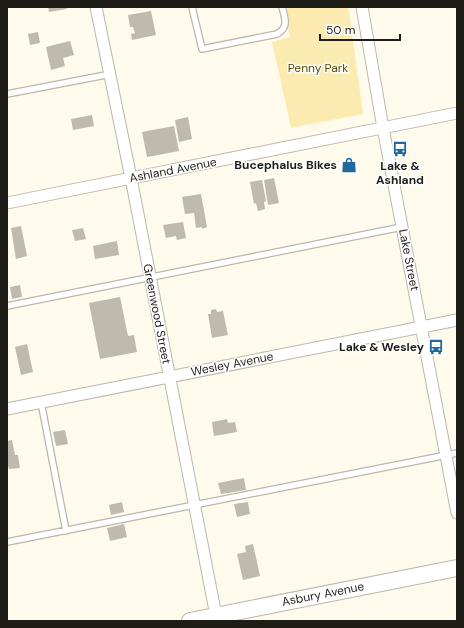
<svg xmlns="http://www.w3.org/2000/svg" width="464" height="628" font-family="'DM Sans',sans-serif">
	<style>
		.green { fill: #fcebb0 }
		.building { fill: #bebaad }
		.lines { fill: none; stroke-linecap: round; stroke-linejoin: round }
		.service-casing { stroke: #bbb7aa; stroke-width: 8 }
		.minor-casing { stroke: #bbb7aa; stroke-width: 13 }
		.secondary-casing { stroke: #bbb7aa; stroke-width: 18 }
		.service { stroke: #fff; stroke-width: 5.5 }
		.minor { stroke: #fff; stroke-width: 11 }
		.secondary { stroke: #fff; stroke-width: 16 }
		.labels { text-anchor: middle; dominant-baseline: central; stroke-width: 3; stroke-linejoin: round; paint-order: stroke }
		.park-label { font-size: 12px; fill: #5a4a06; stroke: #fff }
		.poi-label { font-size: 12px; font-weight: bold; fill: #1f1d18; stroke: #fff; text-anchor: end }
		.street-label { font-size: 12px; fill: #1f1d18; stroke: #fff }
	</style>
	<rect width="100%" height="100%" fill="#fefaec"/>
	<path class="green" d="M284,7H348L350,18L363,114L291,128L272,42L290,37Z"/>
	<path class="building" d="M48,7H66L67,9L49,12Z
		M151,11L156,35L132,40L131,34L135,33L133,27H130L128,15Z
		M38,32L40,43L30,45L28,34Z
		M70,41L74,55L63,58L65,66L51,70L46,47Z
		M92,115L94,126L73,130L71,119Z
		M188,117L192,139L179,142L175,120Z
		M174,126L179,151L147,157L142,132Z
		M274,178L279,203L268,205L264,180Z
		M262,180L266,201L264,202L265,209L258,211L256,203L254,204L250,182Z
		M201,194L207,227L202,229V227L196,228L194,213L185,214L182,197Z
		M183,222L186,238L177,240L176,236L166,238L163,225Z
		M21,226L27,256L16,259L11,228Z
		M83,228L86,239L75,241L72,230Z
		M117,241L119,255L95,259L93,246Z
		M20,285L22,297L12,299L10,287Z
		M120,297L128,336L134,335L137,352L100,359L89,303Z
		M216,309L217,312L223,311L228,335L212,338L208,314H211V310Z
		M27,344L33,372L21,375L15,347Z
		M227,419L228,423L235,422L237,432L214,436L212,422Z
		M65,430L68,444L56,446L53,432Z
		M12,440L15,455H18L20,468L9,469L8,466H7V441Z
		M244,478L246,490L221,494L218,483Z
		M122,502L124,512L111,515L109,505Z
		M248,502L250,514L237,517L234,504Z
		M124,524L127,537L110,541L107,528Z
		M253,544L260,576L243,580L237,554L246,552L245,546Z"/>
	<g class="lines">
		<defs>
			<path id="service" d="M192,7L202,49L277,34C289,27 285,18 282,7
				M7,94L111,74
				M7,306L402,227
				M41,402L66,531
				M7,542L457,453"/>
			<path id="minor" d="M96,7L131,178L217,621
				M362,7L383,128L457,513
				M7,203L457,113
				M7,409L457,320"/>
			<path id="secondary" d="M190,621L457,568"/>
		</defs>
		<use href="#service" class="service-casing"/>
		<use href="#minor" class="minor-casing"/>
		<use href="#secondary" class="secondary-casing"/>
		<use href="#service" class="service"/>
		<use href="#minor" class="minor"/>
		<use href="#secondary" class="secondary"/>
	</g>
	<defs>
		<symbol id="bus-bare" viewBox="-9 -9 18 18"><path d="M-5-6H5V4H4V6H2V4H-2V6H-4V4H-5ZM-3.5-4V0h7V-4ZM-3.5 1.2v1.5H-2V1.2ZM2 1.2v1.5H3.5V1.2Z" fill="#1f6a9d" stroke="#fff" stroke-width="2.5" paint-order="stroke"/></symbol>
		<symbol id="shop-bare" viewBox="-9 -9 18 18"><path d="M-5-2.5h2.3a2.7 3.5 0 0 1 5.4 0H5L5.5 6h-11ZM-1.5-2.5h3a1.5 2.3 0 0 0-3 0Z" fill="#1f6a9d" stroke="#fff" stroke-width="2.5" paint-order="stroke"/></symbol>
	</defs>
	<g fill-rule="evenodd">
		<use href="#bus-bare" x="389" y="138" width="22" height="22"/>
		<use href="#shop-bare" x="338" y="154" width="22" height="22"/>
		<use href="#bus-bare" x="425" y="336" width="22" height="22"/>
	</g>
	<g class="labels">
		<g class="park-label">
			<text x="318" y="68">Penny Park</text>
		</g>
		<g class="poi-label">
			<text x="337" y="165">Bucephalus Bikes</text>
			<text x="400" y="166" text-anchor="middle">Lake &amp;<tspan x="400" dy="14">Ashland</tspan></text>
			<text x="424" y="347">Lake &amp; Wesley</text>
		</g>
		<g class="street-label">
			<text transform="translate(173 170) rotate(-11)">Ashland Avenue</text>
			<text transform="translate(409 260) rotate(79)">Lake Street</text>
			<text transform="translate(157 314) rotate(79)">Greenwood Street</text>
			<text transform="translate(232 364) rotate(-11)">Wesley Avenue</text>
			<text transform="translate(323 594) rotate(-11)">Asbury Avenue</text>
		</g>
	</g>
	<rect width="464" height="628" fill="none" stroke="#1f1d18" stroke-width="16"/>
	<path d="M320 34v6h80v-6" fill="none" stroke="#1f1d18" stroke-width="2"/>
	<text x="326" y="34" font-size="12" fill="#1f1d18" stroke="#ffffff" stroke-width="3" paint-order="stroke">50 m</text>
</svg>
